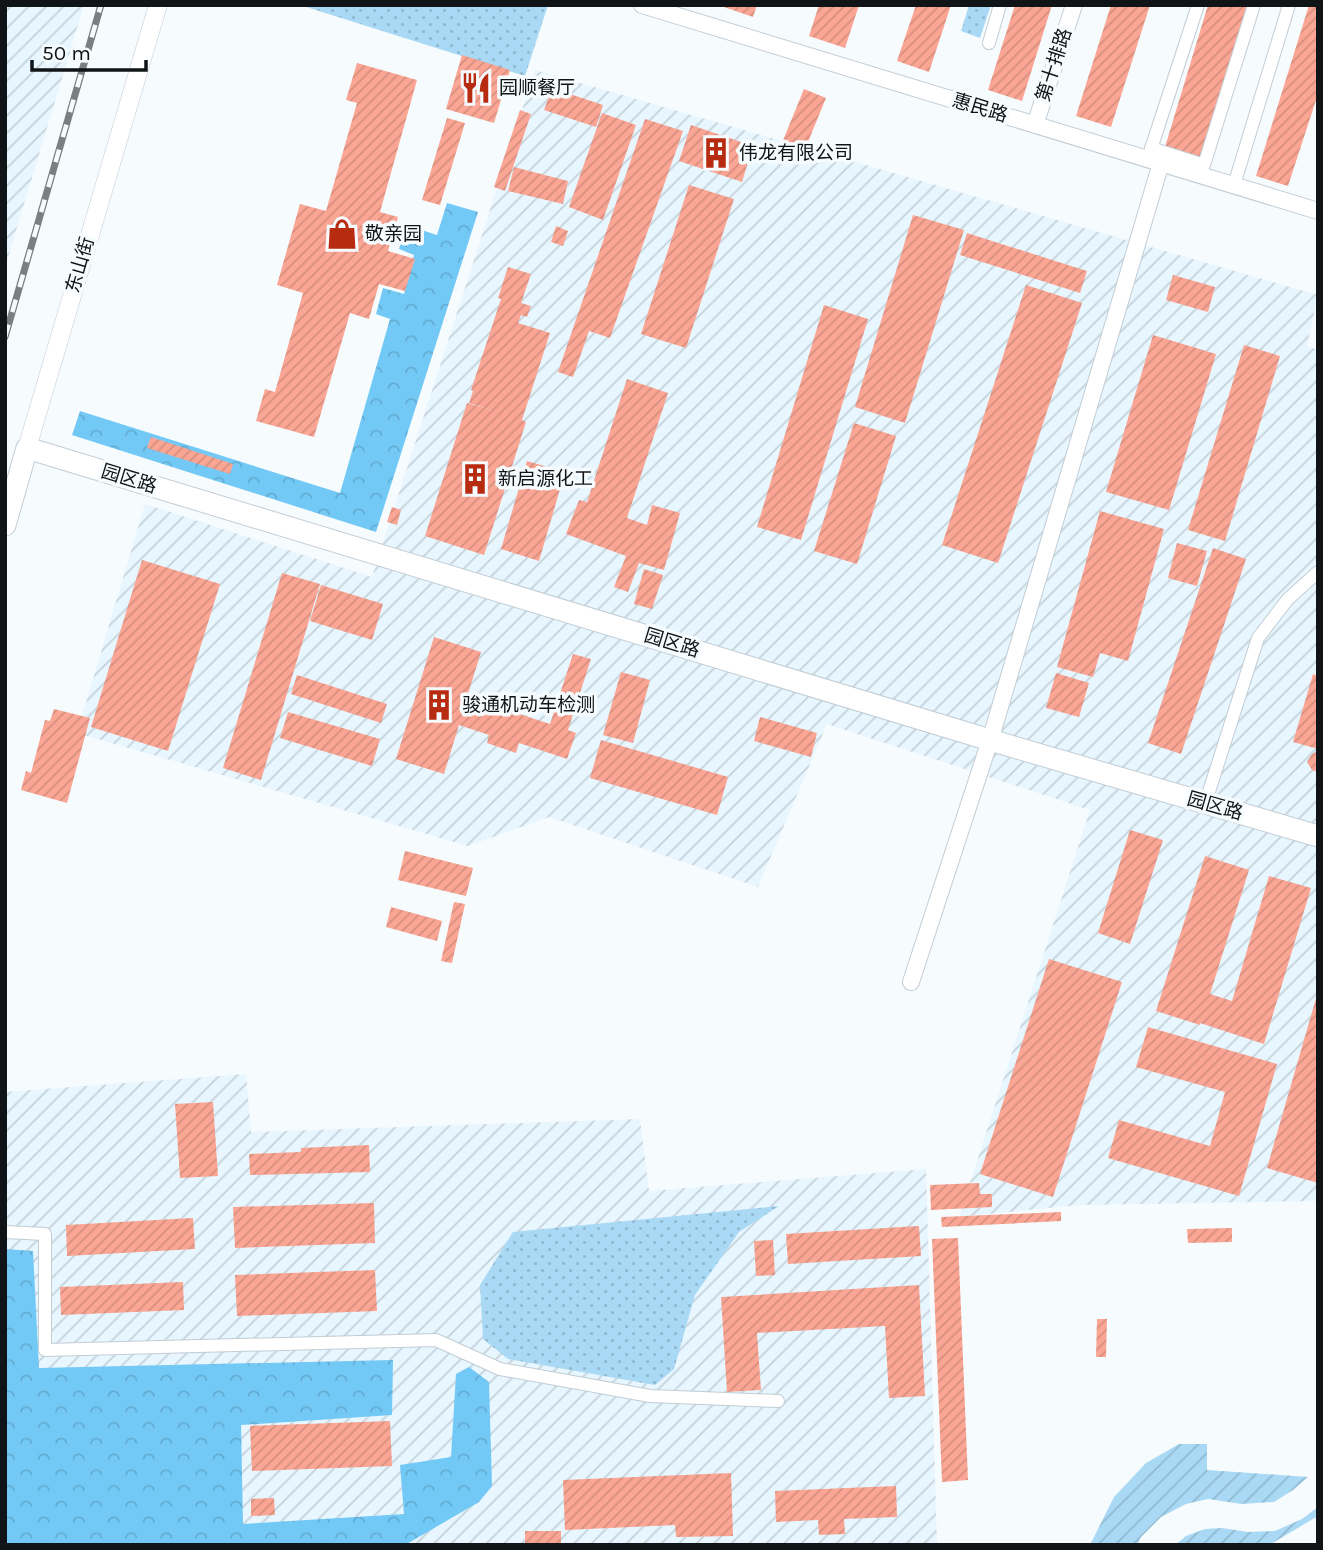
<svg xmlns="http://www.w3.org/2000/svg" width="1323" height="1550" font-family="Karla,'Noto Sans SC',sans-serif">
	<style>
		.industrial { fill: url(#industrial-furrows) }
		.grass { fill: url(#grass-dots) }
		.forest { fill: url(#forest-crowns) }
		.garden { fill: url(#garden-furrows) }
		.building { fill: url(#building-hatch) }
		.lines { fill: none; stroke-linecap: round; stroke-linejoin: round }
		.minor-casing { stroke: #c2cdd4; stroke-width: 14 }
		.tertiary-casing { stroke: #c2cdd4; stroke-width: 18 }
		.secondary-casing { stroke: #c2cdd4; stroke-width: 19 }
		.trunk-casing { stroke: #c2cdd4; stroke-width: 23 }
		.minor { stroke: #fff; stroke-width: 12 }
		.tertiary { stroke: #fff; stroke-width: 16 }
		.secondary { stroke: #fff; stroke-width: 18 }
		.trunk { stroke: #fff; stroke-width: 21 }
		.rail-casing { stroke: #7a7f81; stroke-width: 7 }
		.rail { stroke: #f6fbfe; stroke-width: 4.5; stroke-dasharray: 13; stroke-linecap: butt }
		.labels { text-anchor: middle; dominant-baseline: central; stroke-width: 7; stroke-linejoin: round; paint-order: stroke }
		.street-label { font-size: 19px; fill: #101416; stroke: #f6fbfe }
		.poi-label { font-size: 19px; fill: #101416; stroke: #f6fbfe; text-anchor: start }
	</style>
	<defs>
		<pattern id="industrial-furrows" width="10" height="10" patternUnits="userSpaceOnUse" patternTransform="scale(1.75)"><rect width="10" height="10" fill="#e7f6ff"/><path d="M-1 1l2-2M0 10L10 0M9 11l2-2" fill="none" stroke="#c5d2da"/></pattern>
		<pattern id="grass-dots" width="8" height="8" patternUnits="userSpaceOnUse" patternTransform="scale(1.75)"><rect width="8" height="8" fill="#a9d9f4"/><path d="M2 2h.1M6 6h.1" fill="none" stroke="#90b9d0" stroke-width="1.8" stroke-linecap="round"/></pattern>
		<pattern id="forest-crowns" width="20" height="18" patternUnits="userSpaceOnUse" patternTransform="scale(1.75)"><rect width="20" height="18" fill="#73c9f6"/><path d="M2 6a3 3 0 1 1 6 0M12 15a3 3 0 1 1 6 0" fill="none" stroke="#62acd2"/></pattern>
		<pattern id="garden-furrows" width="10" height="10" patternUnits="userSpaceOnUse" patternTransform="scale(1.75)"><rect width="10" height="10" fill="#a9d9f4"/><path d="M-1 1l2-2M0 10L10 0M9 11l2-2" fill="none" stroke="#90b9d0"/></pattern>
		<pattern id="building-hatch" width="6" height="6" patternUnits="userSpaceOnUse" patternTransform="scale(1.75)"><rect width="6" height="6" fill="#fba694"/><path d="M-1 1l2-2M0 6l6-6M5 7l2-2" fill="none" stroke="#d68e7f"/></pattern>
	</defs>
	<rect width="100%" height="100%" fill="#f6fbfe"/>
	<path class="industrial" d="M5,5H84L5,267Z
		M535,70L1318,295L1307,346L1318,350V1201L1079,1205L959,1217L1090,810L827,724L758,887L549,817L468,846L77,733L145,504L372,577Z
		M246,1074L251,1132L640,1119L649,1191L926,1169L937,1545H5V1092Z"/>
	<path class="grass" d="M300,5H548L525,76Z
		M969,5H991L980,38L961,31Z
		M779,1206L739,1232L695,1295L674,1369L655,1385L508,1359L483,1339L480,1285L513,1232Z"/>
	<path class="forest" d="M447,203L478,212L376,532L72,435L80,411L340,493L390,319L376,314L383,288L404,294L414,255L399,249L406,225L437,235Z
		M5,1249L33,1251L39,1368L393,1360L392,1415L241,1425L243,1524L404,1514L400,1465L451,1457L456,1374L469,1367L489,1382L492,1486L479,1502L405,1545H5Z"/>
	<path class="garden" d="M1179,1444H1207V1470L1308,1477L1293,1490L1274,1502L1241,1504L1208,1499L1186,1504L1161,1517L1141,1537L1137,1545H1090L1114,1497L1146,1463Z
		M1318,1507V1516L1269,1545H1175L1186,1536L1205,1529L1222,1528L1248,1532L1275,1531L1302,1519Z"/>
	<path class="building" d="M718,5H757L753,17Z
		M819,5H859L845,48L809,36Z
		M916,5H951L929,72L897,61Z
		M1015,5H1052L1022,101L988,90Z
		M1111,5H1150L1111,127L1076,116Z
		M1208,5H1247L1200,158L1165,147Z
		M1309,5H1318V94L1288,186L1256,176Z
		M462,55L510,70L494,123L446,109Z
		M357,63L417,80L380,212L398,217L388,251L415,259L405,291L379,284L369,319L350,313L314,437L256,421L265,389L275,392L303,293L277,285L300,204L326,211L357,103L346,100Z
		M552,88L603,105L596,127L544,110Z
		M804,89L826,98L799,164L777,155Z
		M520,110L531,114L505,191L494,187Z
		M602,113L636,125L603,220L569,207Z
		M447,118L465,123L440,205L422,200Z
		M645,119L683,131L610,338L589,331L573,377L558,372Z
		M691,125L753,146L742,182L679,161Z
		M514,167L568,181L563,204L508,191Z
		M689,185L734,199L686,348L641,334Z
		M913,215L964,230L905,423L855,407Z
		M556,226L568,231L563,246L551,242Z
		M967,233L1087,271L1080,293L960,255Z
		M508,267L531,274L521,303L531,306L527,317L521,315L518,323L550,333L522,420L526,422L484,555L425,536L467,403L492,410L469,403L473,391L471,390L501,299L498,298Z
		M1173,275L1215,287L1208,312L1166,300Z
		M1026,285L1082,303L998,563L942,545Z
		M824,305L868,319L801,540L757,527Z
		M1153,335L1216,354L1169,510L1106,492Z
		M1244,345L1280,356L1225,541L1188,530Z
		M627,379L668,393L627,518L647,525L652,505L680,513L664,570L639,563L628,592L614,587L626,556L566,534L579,500L587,502Z
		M854,423L896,436L857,564L814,551Z
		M151,437L233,464L230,474L147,448Z
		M527,461L565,472L539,561L501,549Z
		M392,507L401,510L397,525L387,522Z
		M1100,511L1164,529L1128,661L1100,653L1093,677L1057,667Z
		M1177,543L1207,551L1197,586L1168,578Z
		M1213,548L1246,559L1181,754L1148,743Z
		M142,560L220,584L168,751L91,727Z
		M644,569L663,575L652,609L634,604Z
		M282,573L320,584L261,780L223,768Z
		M321,585L383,604L372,640L310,621Z
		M434,637L481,652L467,697L550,724L573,654L591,659L568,730L576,733L567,759L519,743L516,753L487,743L489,735L459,725L444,774L396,759Z
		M621,672L650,680L633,743L603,735Z
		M1056,673L1089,683L1079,717L1046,708Z
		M1313,674L1318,676V749L1293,742Z
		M297,675L387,704L381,723L291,694Z
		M54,709L90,718L67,803L21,790L26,771L31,773L45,720L50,721Z
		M288,712L380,739L372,766L280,738Z
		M760,717L817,733L811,757L754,741Z
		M601,740L728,777L717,815L590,778Z
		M1318,751V772L1312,770L1307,762L1312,754Z
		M1130,830L1163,840L1130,944L1098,933Z
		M405,851L473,868L466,896L398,880Z
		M1205,856L1249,870L1210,994L1232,1001L1269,876L1311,888L1264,1044L1200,1023V1025L1156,1011Z
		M454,902L465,904L452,963L441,961Z
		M391,907L442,921L437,941L386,927Z
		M1049,959L1122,982L1053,1197L980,1174Z
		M1317,995H1318V1183L1267,1168Z
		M1148,1027L1277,1064L1239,1196L1108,1158L1119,1120L1210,1146L1225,1092L1136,1067Z
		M213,1102L218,1176L180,1178L175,1104Z
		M369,1145L370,1172L250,1175L249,1154L301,1152V1148Z
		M979,1183L980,1194H992V1207L931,1210L930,1185Z
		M374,1203L375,1243L235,1248L233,1207Z
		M1061,1212V1221L942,1227L941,1217Z
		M193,1218L195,1249L67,1256L66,1225Z
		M919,1226L921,1256L788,1264L786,1234Z
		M1232,1228V1242L1188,1243L1187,1229Z
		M958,1238L968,1480L942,1482L932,1239Z
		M773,1240L775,1275L756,1276L754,1241Z
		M375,1270L377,1311L237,1316L235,1275Z
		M183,1282L184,1310L61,1315L60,1287Z
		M919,1285L925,1396L889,1398L885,1326L757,1333L761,1390L727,1392L721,1297Z
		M1097,1319H1107L1106,1357H1096Z
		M390,1421L392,1466L252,1471L250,1426Z
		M731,1473L733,1536L676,1537L675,1525L565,1530L563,1480Z
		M896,1486L897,1517L844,1519L845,1534L819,1535L818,1520L776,1522L775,1491Z
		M274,1498L275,1515L251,1516V1499Z
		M525,1531H561V1545H525Z"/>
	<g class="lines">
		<defs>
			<path id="minor" d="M989,43L1000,5
				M1151,148L1204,165L1254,5
				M1149,155L1198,5
				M1234,185L1289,5
				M1205,804L1258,638L1288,599L1318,572
				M5,1232L45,1234V1350L436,1340L500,1369L650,1396L778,1401"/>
			<path id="tertiary" d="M642,5L1318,211
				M1035,125L1074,5
				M911,982L992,734L1161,163"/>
			<path id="secondary" d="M27,448L158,5"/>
			<path id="trunk" d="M5,525L27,448L990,740L1318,836"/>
		</defs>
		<use href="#minor" class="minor-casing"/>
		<use href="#tertiary" class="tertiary-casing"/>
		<use href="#secondary" class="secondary-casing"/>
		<use href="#trunk" class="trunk-casing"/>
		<use href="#minor" class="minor"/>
		<use href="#tertiary" class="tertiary"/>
		<use href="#secondary" class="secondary"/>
		<use href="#trunk" class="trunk"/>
		<defs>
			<path id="rail" d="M5,337L101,5"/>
		</defs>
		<use href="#rail" class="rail-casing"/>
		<use href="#rail" class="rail"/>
	</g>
	<defs>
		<symbol id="restaurant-bare" viewBox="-9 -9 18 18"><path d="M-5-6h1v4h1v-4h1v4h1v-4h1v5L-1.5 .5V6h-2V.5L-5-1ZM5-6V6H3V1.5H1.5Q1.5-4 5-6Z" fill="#b72b10" stroke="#f6fbfe" stroke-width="2.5" paint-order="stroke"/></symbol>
		<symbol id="building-bare" viewBox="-9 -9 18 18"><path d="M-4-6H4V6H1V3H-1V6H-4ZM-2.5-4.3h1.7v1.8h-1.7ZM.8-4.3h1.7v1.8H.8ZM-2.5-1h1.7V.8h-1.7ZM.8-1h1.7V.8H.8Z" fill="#b72b10" stroke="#f6fbfe" stroke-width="2.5" paint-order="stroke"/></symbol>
		<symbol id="shop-bare" viewBox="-9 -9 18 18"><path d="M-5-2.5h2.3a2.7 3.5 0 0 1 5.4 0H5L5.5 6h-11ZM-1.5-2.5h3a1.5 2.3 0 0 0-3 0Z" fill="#b72b10" stroke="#f6fbfe" stroke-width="2.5" paint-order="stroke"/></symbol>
	</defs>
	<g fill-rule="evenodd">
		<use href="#restaurant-bare" x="454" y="66" width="44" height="44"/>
		<use href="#building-bare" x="694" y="131" width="44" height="44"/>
		<use href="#shop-bare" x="320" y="212" width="44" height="44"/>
		<use href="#building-bare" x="453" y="457" width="44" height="44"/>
		<use href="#building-bare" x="417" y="683" width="44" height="44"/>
	</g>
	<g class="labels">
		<g class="street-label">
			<text transform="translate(1054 65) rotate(-72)">第十排路</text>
			<text transform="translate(980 108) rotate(17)">惠民路</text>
			<text transform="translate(80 265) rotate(-74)">东山街</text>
			<text transform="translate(129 479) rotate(17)">园区路</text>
			<text transform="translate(672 643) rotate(17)">园区路</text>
			<text transform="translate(1215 806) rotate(16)">园区路</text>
		</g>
		<g class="poi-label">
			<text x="499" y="88">园顺餐厅</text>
			<text x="739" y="153">伟龙有限公司</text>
			<text x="365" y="234">敬亲园</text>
			<text x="498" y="479">新启源化工</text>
			<text x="462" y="705">骏通机动车检测</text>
		</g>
	</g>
	<rect width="1323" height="1550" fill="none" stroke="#101416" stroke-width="14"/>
	<path d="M32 60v10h114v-10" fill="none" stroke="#101416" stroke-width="3.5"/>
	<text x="42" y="60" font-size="21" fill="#101416" stroke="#f6fbfe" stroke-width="5" paint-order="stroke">50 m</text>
</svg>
